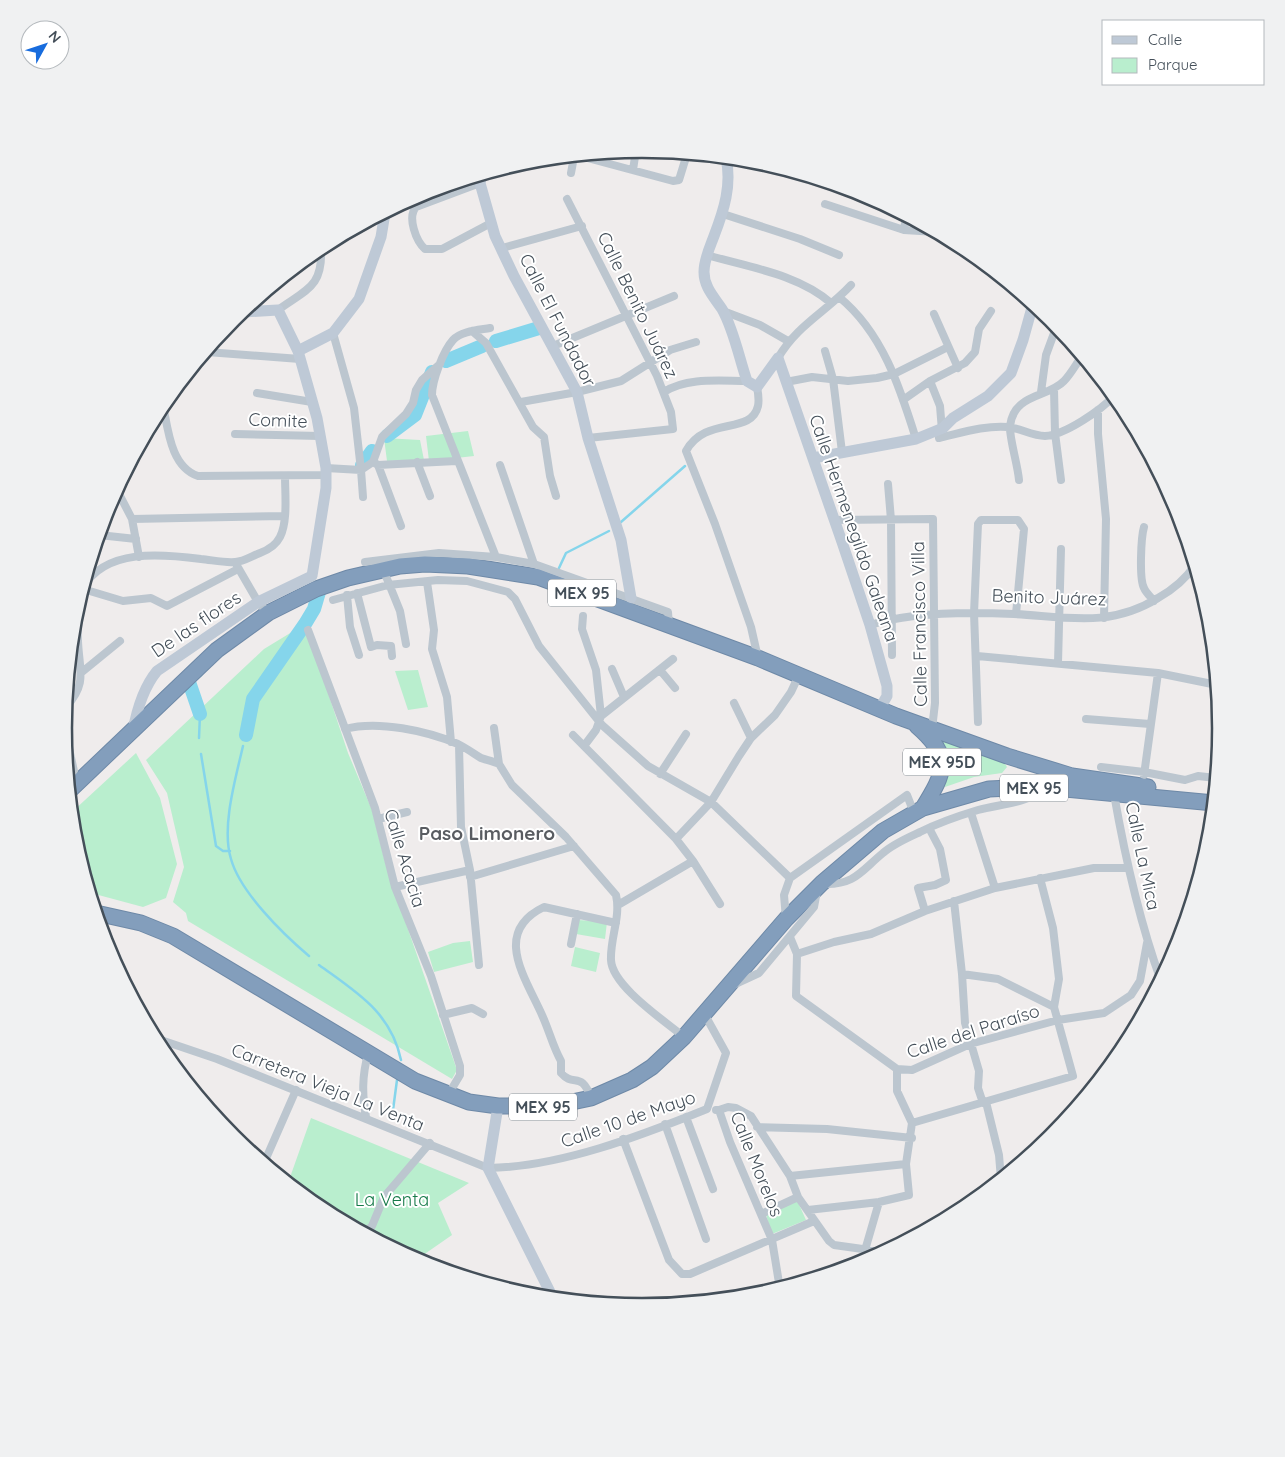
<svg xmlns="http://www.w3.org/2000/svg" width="1285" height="1457" font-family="Quicksand,sans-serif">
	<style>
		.green { fill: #b9eece }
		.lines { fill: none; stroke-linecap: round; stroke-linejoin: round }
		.stream { stroke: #85d5eb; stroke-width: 2.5 }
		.river { stroke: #85d5eb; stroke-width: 14 }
		.highway-casing { stroke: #6e89a7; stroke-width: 17 }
		.street { stroke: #bcc6cf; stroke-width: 8 }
		.secondary { stroke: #bec9d6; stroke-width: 11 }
		.highway { stroke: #839ebc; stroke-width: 15 }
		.labels { text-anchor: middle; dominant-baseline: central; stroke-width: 4; stroke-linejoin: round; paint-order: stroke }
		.shield { fill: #fff; stroke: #7c848b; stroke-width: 1 }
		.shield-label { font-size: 16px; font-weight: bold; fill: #444f59 }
		.street-label { font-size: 18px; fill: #444f59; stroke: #fff }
		.park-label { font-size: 18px; fill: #167a49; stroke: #fff }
		.neighbourhood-label { font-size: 19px; font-weight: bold; fill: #595c61; stroke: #fff }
		.rim { fill: none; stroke: #444f59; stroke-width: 2.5 }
	</style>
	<rect width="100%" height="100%" fill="#efecec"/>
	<path class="green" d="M468,431L474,456L429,461L426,436Z
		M384,438L420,440L424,460L387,461Z
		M305,624L348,753L372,810L386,866L457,1070L452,1079L188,921L186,913L173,902L184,867L167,793L146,760L264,649Z
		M418,670L428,707L408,710L395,671Z
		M937,732L1001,758L1007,767L1002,773L974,777L942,788L948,756Z
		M136,753L160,798L177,864L166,898L143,907L91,893L75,841L72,812Z
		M578,920L607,922L605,939L576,934Z
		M470,941L473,962L434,972L428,952L453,943Z
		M575,947L600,953L596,972L571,966Z
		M311,1118L469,1183L438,1203L452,1235L416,1260L321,1210L288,1183Z
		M797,1200L806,1220L772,1234L766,1215Z"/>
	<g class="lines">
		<path class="stream" d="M621,522L685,466
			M559,568L566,553L609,531
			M199,738L200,714
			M243,746C236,777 221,827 231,859C240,892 283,934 309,956
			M201,754L216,846L223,851H230
			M319,965C356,992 391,1012 401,1060
			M393,1110L397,1080"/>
		<path class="river" d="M496,341L539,328
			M446,361L482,346
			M387,436L415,415L432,372
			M362,465L372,451
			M197,671L188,679L200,714
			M246,735L253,699L305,624L314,609L319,592"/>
		<defs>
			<path id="highway" d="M917,726C953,757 945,772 923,808
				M70,790L217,650L268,613L316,589L348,578L400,566L425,564L468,566L538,577L758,658L896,716L1007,756L1072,776L1148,787
				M96,913L141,923L173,936L415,1081L469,1102L498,1106H553L591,1098L632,1080L652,1067L684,1037L786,919L822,883L883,831L923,808L989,789L1010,788L1044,787L1214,803"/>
		</defs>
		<use href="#highway" class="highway-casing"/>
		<path class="street" d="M580,156L673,181L679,180L687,154
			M633,170L636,150
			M571,173L574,157
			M480,183L416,207C407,217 416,241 425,249H442L491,223
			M567,199L657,376L671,412L673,429L588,438
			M825,204L904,230L936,232
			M723,214L800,239L839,255
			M904,230L906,216
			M502,248L582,226
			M707,255C748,267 798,274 831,303
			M839,297C883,333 900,388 916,439
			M278,310C307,289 323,287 321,248
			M723,311L760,325L788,341
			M934,314L958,368
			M490,328C479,330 461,331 453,340C443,351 432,381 432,395L496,557
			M472,331L486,343L533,427L544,437L550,476L556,496
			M553,346L674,296
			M825,351L833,379L842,452
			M207,352L300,359
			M778,358C797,325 826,312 851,285
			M930,381L940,406L942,431
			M786,382L812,377L848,381L877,378L894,374L948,347
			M757,387C758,392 759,401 758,406C751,436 706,415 686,451L715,524L751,627L758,658
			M1054,389L1055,433L1061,480
			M664,392C687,377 720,381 747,381
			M1041,392L1046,355L1057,325
			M257,393L312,402
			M903,400L930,381L965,363L975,352L979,329L991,311
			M521,402L577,392L621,381L670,350L696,342
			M163,405C168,430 171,467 198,476L326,475
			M1098,410V434L1106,519L1104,618
			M235,434L320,436
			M939,438C961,433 985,425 1008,427C1020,428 1032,436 1045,436C1065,435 1101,410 1114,396
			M373,462L378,465L456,461
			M417,462L430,496
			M378,465L401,526
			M500,465L534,564
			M326,468L361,470L354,408L333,333
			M1019,480C1018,466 1009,437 1010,426C1014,393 1048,398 1064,381C1071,374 1076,364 1082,356
			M888,484L891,520L892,655
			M117,490L132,519L139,557
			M363,497L361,470L373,462L382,437L406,414L413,403L416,390L422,380L440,364
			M132,519L284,516
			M834,520L933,519L935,703L932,729
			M1144,527C1141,537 1139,579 1144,588C1146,593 1151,597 1154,601
			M99,535L136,539
			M365,562L439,553L496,557L534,564L668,612L669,625
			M236,564L258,602L268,613
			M383,569L400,611L406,644
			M427,582L434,630L432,649L447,697L451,742
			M83,588C105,548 162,554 201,559C212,560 224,563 235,562C243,562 252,556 260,553C268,550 276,545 280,537C288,521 285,494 285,476
			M83,589L123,601L151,598L167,606L238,569
			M357,593L371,647L377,645L391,646L392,656
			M347,595L350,627L359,655
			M333,600L388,585L438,580L467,581L508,592L515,599L539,646L602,725L648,766L711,802L790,878
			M583,616L582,629L596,670L601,716
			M870,625C910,612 972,612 1014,614C1067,617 1110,628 1158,598C1174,589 1185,580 1195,565
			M308,630L375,808L395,887L431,976L460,1066V1075L448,1095
			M977,656L1158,673L1217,685
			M1058,663L1061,549
			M612,669L624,697
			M660,670L675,688
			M82,672L120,641
			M734,703L751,738
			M66,707C88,683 79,670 78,641C77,625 79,607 82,591
			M1086,719L1150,724
			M978,722L974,613L978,524L981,520H1018L1024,529L1016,614
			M64,726L74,771L69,777
			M494,728L499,764L512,785L566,837L616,895C621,917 610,938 611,960C612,986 665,1021 684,1037
			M345,729C378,720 427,731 458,744C466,748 473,753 481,758C486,760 493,761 499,764
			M573,735L676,839L693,861L720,904
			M459,745L461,827L470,870L479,965
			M584,746L596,730L601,716L673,659
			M1101,767L1144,772L1185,780L1198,776L1216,778
			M660,774L686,734
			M1144,775L1158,673
			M1114,794C1125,857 1139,920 1161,981
			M971,813L995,888
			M378,819L407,812
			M676,839L711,802L739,756L751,738L775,715L791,692L799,675
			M470,877L574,846
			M790,878L907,795L914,813
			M824,884C855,885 861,871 883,853C893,844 907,838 920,832C938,823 958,816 978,810C999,804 1026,804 1043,789
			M395,887L470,870
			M954,901L962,974L965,1023L979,1071L978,1088L983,1103
			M618,905L693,861
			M925,911L918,888L935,885L946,880L940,849L929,828
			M786,919L784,895L790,878
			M790,937L797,954L796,996L897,1069
			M571,944L577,914
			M797,954L834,942L871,934L925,911L995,888L1094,868H1128
			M962,974L998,979L1054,1007
			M733,985L759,973L814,907L817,891
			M443,1015L472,1008L483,1014
			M155,1038L217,1059L488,1168C560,1167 640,1136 707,1109L726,1053L705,1015
			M897,1069L912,1070L970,1044L1058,1020L1104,1013L1131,995L1140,981L1147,943
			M897,1069V1091L912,1123
			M591,1098C581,1070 574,1088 561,1073V1061C553,1047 549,1030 542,1015C525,977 492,932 544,907L616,923
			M986,1102L999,1155L1001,1179
			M716,1110H719L730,1142L772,1240L780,1289
			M719,1110L728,1107L736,1108L751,1116L790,1176L798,1197L829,1241L834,1245L884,1252
			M366,1117C362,1094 362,1076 368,1054
			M686,1117L713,1189
			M912,1123L1073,1076L1054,1007L1059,979L1053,928L1040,878
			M665,1124L706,1239
			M757,1127L827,1129L912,1138
			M623,1139L669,1260L682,1274H690L814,1221
			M264,1163L296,1090
			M790,1176L906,1164
			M808,1210L879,1202L909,1195L906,1164L912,1123
			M761,1214L798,1197
			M364,1233L372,1226L384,1197L430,1143
			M861,1264L879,1202"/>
		<path class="secondary" d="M726,158C732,185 724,210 714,236C710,247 704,259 704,272C704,287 714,297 722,309C734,330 739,358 747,381L757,387L778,358
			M482,175L480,183L495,236L514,276L577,392L588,438L621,540L631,598
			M298,351L333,333L359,299L381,237L385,213
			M778,358L842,542L870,625L887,686V696L880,708
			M813,458L916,439L943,428L953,418L988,396L1011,373L1023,340L1033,304
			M133,731C137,709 143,688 157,671L258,602L312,576L326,488V468L317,418L298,351L278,310L243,312
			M498,1106L488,1168L553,1298"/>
		<use href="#highway" class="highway"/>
	</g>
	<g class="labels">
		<g class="shield">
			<rect x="548" y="579.5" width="68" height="27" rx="4"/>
			<rect x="903" y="748.5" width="78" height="27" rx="4"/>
			<rect x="1000" y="774.5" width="68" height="27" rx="4"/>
			<rect x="509" y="1093.5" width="68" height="27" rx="4"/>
		</g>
		<g class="shield-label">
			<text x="582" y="593">MEX 95</text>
			<text x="942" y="762">MEX 95D</text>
			<text x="1034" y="788">MEX 95</text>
			<text x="543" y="1107">MEX 95</text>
		</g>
		<g class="street-label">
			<text transform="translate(638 305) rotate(64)">Calle Benito Juárez</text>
			<text transform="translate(558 320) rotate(63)">Calle El Fundador</text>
			<text transform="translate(278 420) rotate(2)">Comite</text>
			<text transform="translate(854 528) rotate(71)">Calle Hermenegildo Galeana</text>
			<text transform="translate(1049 597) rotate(2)">Benito Juárez</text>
			<text transform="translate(196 624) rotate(-34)">De las flores</text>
			<text transform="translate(919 624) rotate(-91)">Calle Francisco Villa</text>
			<text transform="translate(1143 856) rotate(78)">Calle La Mica</text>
			<text transform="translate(405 858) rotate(73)">Calle Acacia</text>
			<text transform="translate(973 1031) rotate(-18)">Calle del Paraíso</text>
			<text transform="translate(328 1087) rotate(22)">Carretera Vieja La Venta</text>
			<text transform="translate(628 1119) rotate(-19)">Calle 10 de Mayo</text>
			<text transform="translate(757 1164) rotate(68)">Calle Morelos</text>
		</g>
		<g class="park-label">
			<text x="392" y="1199">La Venta</text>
		</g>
		<g class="neighbourhood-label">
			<text x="487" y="833">Paso Limonero</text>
		</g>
	</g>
	<path d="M0 0H1285V1457H0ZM72 728a570 570 0 1 1 1140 0a570 570 0 1 1-1140 0Z" fill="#f0f1f2" fill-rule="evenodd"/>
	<path class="rim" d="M72 728a570 570 0 1 1 1140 0a570 570 0 1 1-1140 0Z"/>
	<rect x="1102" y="20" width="162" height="65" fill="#ffffff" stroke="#b4b9bd"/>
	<rect x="1112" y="36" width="25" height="8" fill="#bec9d6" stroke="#b4b9bd"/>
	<text x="1148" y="45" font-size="15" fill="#444f59">Calle</text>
	<rect x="1112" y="58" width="25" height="15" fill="#b9eece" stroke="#b4b9bd"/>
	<text x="1148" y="70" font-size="15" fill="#444f59">Parque</text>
	<g transform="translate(45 45) rotate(50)"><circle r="24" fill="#ffffff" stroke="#b4b9bd"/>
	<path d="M0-4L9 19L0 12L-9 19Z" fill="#186cdd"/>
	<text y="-8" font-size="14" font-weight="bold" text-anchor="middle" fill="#444f59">N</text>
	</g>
</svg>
